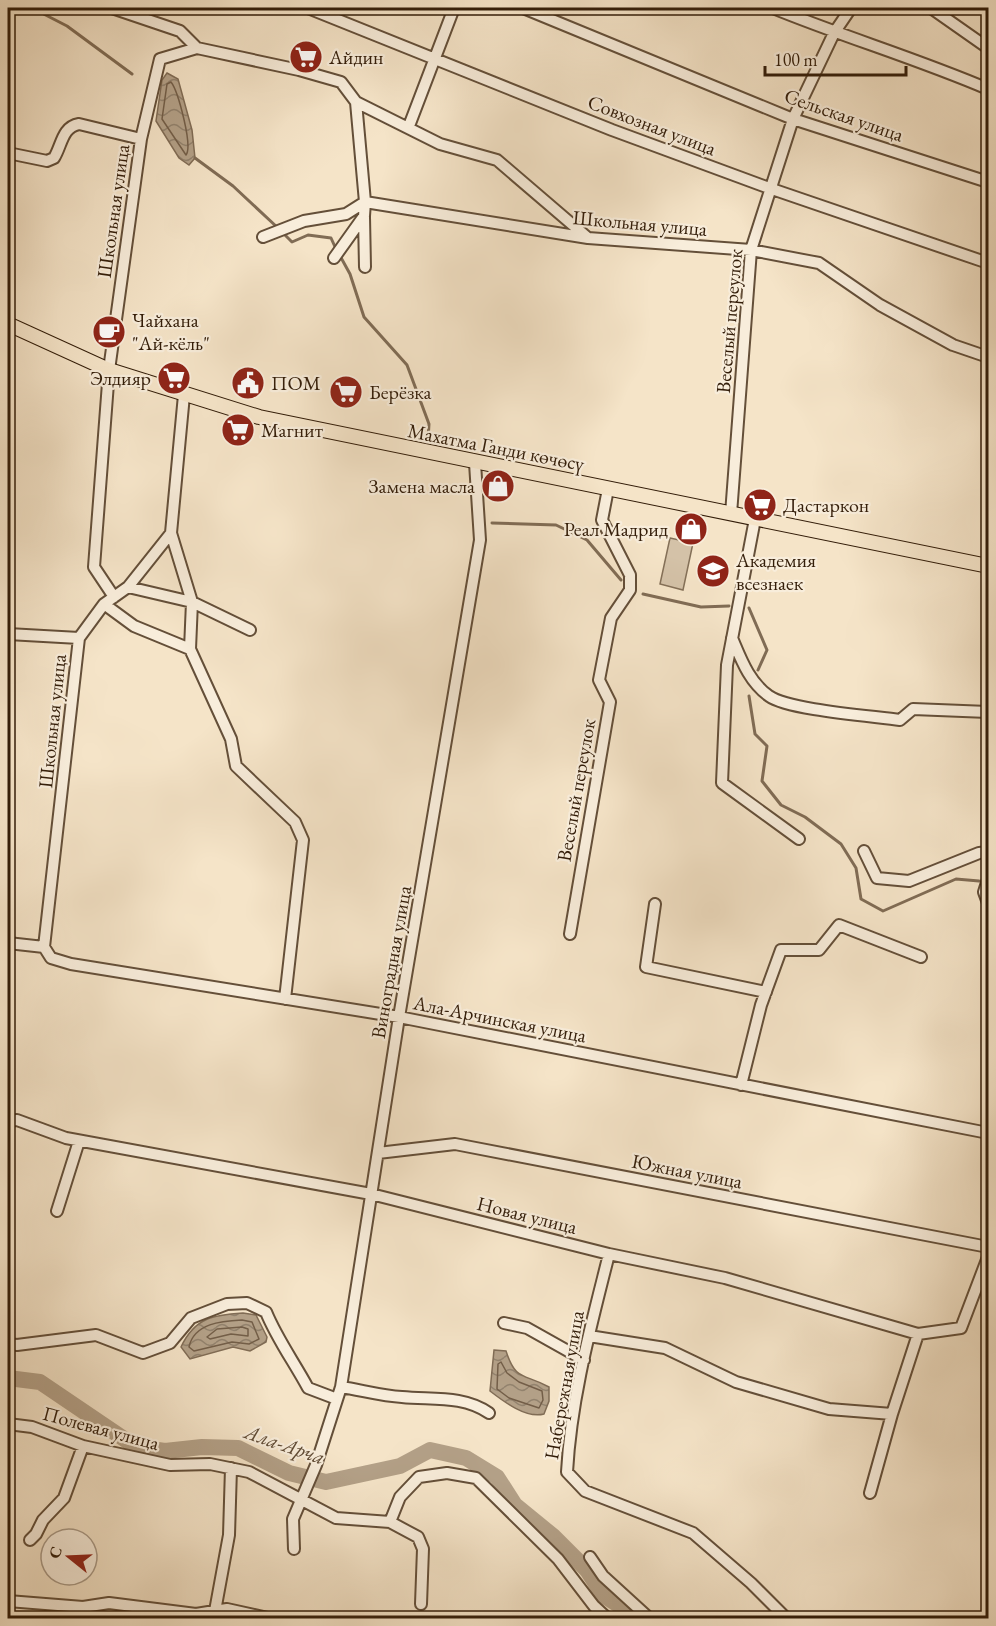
<svg xmlns="http://www.w3.org/2000/svg" width="996" height="1626" font-family="'EB Garamond',serif">
	<style>
		.green { fill: #d4c2a8; stroke: #847058; stroke-width: 1.5 }
		.water { fill: url(#water-waves); stroke: #806c55; stroke-width: 1.5 }
		.lines { fill: none; stroke-linecap: round; stroke-linejoin: round }
		.shore { stroke: #735e48; stroke-width: 1.5 }
		.stream { stroke: #806c55; stroke-width: 3 }
		.river { stroke: #b3a087; stroke-width: 16 }
		.minor-casing { stroke: #644f39; stroke-width: 14 }
		.major-casing { stroke: #331d09; stroke-width: 16 }
		.minor { stroke: #f8eddb; stroke-width: 10 }
		.major { stroke: #f5e4c8; stroke-width: 14 }
		.labels { text-anchor: middle; dominant-baseline: central; stroke-width: 4.5; stroke-linejoin: round; paint-order: stroke }
		.poi-label { font-size: 20px; fill: #331d09; stroke: #f8eddb; text-anchor: start }
		.street-label { font-size: 20px; fill: #331d09; stroke: #f8eddb }
		.water-label { font-size: 21px; font-style: italic; fill: #604b35; stroke: #f8eddb }
	</style>
	<defs>
		<pattern id="water-waves" width="16" height="10" patternUnits="userSpaceOnUse" patternTransform="scale(1.5)"><rect width="16" height="10" fill="#b3a087"/><path d="M0 5q4-4 8 0t8 0" fill="none" stroke="#92826d"/></pattern>
	</defs>
	<rect width="100%" height="100%" fill="#f5e4c8"/>
	<filter id="stains"><feTurbulence type="fractalNoise" baseFrequency=".00333" numOctaves="4"/><feColorMatrix values="0 0 0 0 .2 0 0 0 0 .09 0 0 0 0 .02 0 0 0 .5 -.17"/></filter>
	<radialGradient id="worn" r=".72"><stop offset=".6" stop-color="#630" stop-opacity="0"/><stop offset="1" stop-color="#630" stop-opacity=".3"/></radialGradient>
	<path class="green" d="M670,538L693,543L683,590L660,584Z"/>
	<path class="water" d="M167,73L178,79L192,130L195,158L189,165L179,158L156,121L162,80Z
		M243,1313L256,1315L267,1337L266,1342L250,1351L233,1347L190,1359L181,1347C195,1317 214,1315 243,1313Z
		M494,1350L506,1351C516,1382 524,1373 549,1387V1401L544,1414C526,1419 503,1401 490,1391Z"/>
	<g class="lines">
		<path class="shore" d="M171,82C178,91 193,146 186,155L162,119L167,84Z
			M242,1320L252,1322L259,1339L249,1344L232,1342L194,1351L189,1347C194,1323 222,1321 242,1320Z
			M242,1327L248,1329V1336L231,1334L210,1339L207,1337L217,1329Z
			M501,1362L507,1373L519,1382L542,1391L543,1400L539,1408L509,1398L497,1389L498,1364Z"/>
		<path class="stream" d="M32,8L67,26L132,74
			M195,158L233,186L278,228
			M283,233L292,242L308,235L331,238L336,249
			M339,254L350,274L364,317L407,365L429,424L428,440
			M492,523L556,525L587,540L621,580
			M643,594L701,607L729,606
			M749,608L767,650L758,670
			M749,696L755,734L767,746L762,781L781,805L805,817L841,844L856,868L861,899L883,911L956,879L979,881"/>
		<path class="river" d="M8,1378L40,1382L136,1447L165,1451L202,1447L238,1448L289,1473L326,1482L400,1466L430,1450L466,1458L497,1477L515,1505L553,1536L587,1570L603,1595L639,1618"/>
		<defs>
			<path id="minor" d="M112,8L180,31L197,48
				M308,8L612,130L769,188L988,263
				M523,8L793,119L988,182
				M773,8C844,37 918,59 988,89
				M931,8L988,48
				M356,102L365,202L588,238L751,250L819,263L880,305L953,345L988,357
				M409,126L454,8
				M8,153L47,161L54,158C62,145 62,127 79,124L141,139
				M364,217L365,267
				M263,237L304,221L346,214L365,202
				M334,258L364,216L365,202
				M184,395L171,533L192,602L250,630
				M731,514L751,250L793,119L834,33L851,8
				M755,519L727,665L722,783L799,839
				M128,587L171,533
				M114,597L94,567L109,370L141,139L160,59L197,48L299,70L341,82L356,102L440,144L497,160L588,238
				M104,604L134,626L190,649
				M8,634L79,638
				M732,638C741,659 749,682 769,696C788,710 872,716 900,720L913,709L988,712
				M864,851L877,878L909,881L979,853L988,852
				M988,879L984,892L988,903
				M655,904L646,967L766,992
				M570,934L610,702L599,680L611,618L630,590V575L602,520L608,489
				M8,943L44,947L51,958L71,964L399,1017L988,1133
				M44,947L79,638L104,604L128,587L192,602L190,649L231,739L236,766L295,822L303,840L285,999
				M741,1085L761,1005L781,950H819L839,925L921,957
				M8,1121L17,1120L66,1138L371,1194L609,1254L725,1278L918,1334L961,1328L988,1257
				M378,1153L455,1144L988,1247
				M57,1211L79,1141
				M609,1254C591,1326 571,1398 567,1472L585,1491L693,1533L751,1583L786,1618
				M504,1323L527,1328L584,1360
				M589,1336L665,1348L736,1382L829,1409L892,1414L918,1334
				M8,1344L17,1345L96,1335L143,1353L170,1343L191,1318L227,1304L247,1303L266,1312C277,1339 294,1362 308,1388L337,1399
				M341,1387C361,1390 382,1396 402,1397C432,1400 463,1395 489,1413
				M8,1424L32,1427L83,1446L170,1465L210,1464L249,1472L336,1518L390,1522L418,1537L423,1549L421,1604
				M870,1493L892,1414
				M390,1522L400,1497L419,1477L447,1473L476,1478L558,1559L594,1606L607,1618
				M30,1540L36,1534L43,1520L64,1498L83,1446
				M294,1549L293,1519L316,1465L341,1387L399,1017L480,540L475,463
				M590,1557L603,1576L649,1618
				M8,1601L83,1607L109,1603L196,1614L227,1609L268,1618
				M215,1611L229,1535L231,1468"/>
			<path id="major" d="M8,324L109,370L259,417L988,566"/>
		</defs>
		<use href="#minor" class="minor-casing"/>
		<use href="#major" class="major-casing"/>
		<use href="#minor" class="minor"/>
		<use href="#major" class="major"/>
	</g>
	<defs>
		<symbol id="supermarket-disc" viewBox="-11 -11 22 22"><circle r="9.5" fill="#8f2418" stroke="#f8eddb"/><path d="M-6-5.5h2.5l.6 2H6L4.5 2H-2.5L-4.4-4H-6ZM-1.5 3.2a1.3 1.3 0 1 0 .1 0ZM3 3.2a1.3 1.3 0 1 0 .1 0Z" fill="#fff"/></symbol>
		<symbol id="cafe-disc" viewBox="-11 -11 22 22"><circle r="9.5" fill="#8f2418" stroke="#f8eddb"/><path d="M-5.5-4.5H6V0H3Q3 3.5 0 3.5H-2.5Q-5.5 3.5-5.5 0ZM3-3.2v2h1.7v-2ZM-6 4.5H4V6H-6Z" fill="#fff"/></symbol>
		<symbol id="civic-disc" viewBox="-11 -11 22 22"><circle r="9.5" fill="#8f2418" stroke="#f8eddb"/><path d="M-.6-6.5H3V-4.5H.6V-3L4-1V1h2V6H-6V1h2V-1L-.6-3ZM-1.2 2.5V6h2.4V2.5Z" fill="#fff"/></symbol>
		<symbol id="shop-disc" viewBox="-11 -11 22 22"><circle r="9.5" fill="#8f2418" stroke="#f8eddb"/><path d="M-5-2.5h2.3a2.7 3.5 0 0 1 5.4 0H5L5.5 6h-11ZM-1.5-2.5h3a1.5 2.3 0 0 0-3 0Z" fill="#fff"/></symbol>
		<symbol id="school-disc" viewBox="-11 -11 22 22"><circle r="9.5" fill="#8f2418" stroke="#f8eddb"/><path d="M0-5L7-2L0 1L-7-2ZM-4 1L0 2.5L4 1V4Q0 6-4 4Z" fill="#fff"/></symbol>
	</defs>
	<g fill-rule="evenodd">
		<use href="#supermarket-disc" x="287" y="38" width="38" height="38"/>
		<use href="#cafe-disc" x="90" y="313" width="38" height="38"/>
		<use href="#supermarket-disc" x="155" y="359" width="38" height="38"/>
		<use href="#civic-disc" x="229" y="364" width="38" height="38"/>
		<use href="#supermarket-disc" x="327" y="373" width="38" height="38"/>
		<use href="#supermarket-disc" x="219" y="411" width="38" height="38"/>
		<use href="#shop-disc" x="479" y="467" width="38" height="38"/>
		<use href="#supermarket-disc" x="741" y="486" width="38" height="38"/>
		<use href="#shop-disc" x="672" y="510" width="38" height="38"/>
		<use href="#school-disc" x="694" y="552" width="38" height="38"/>
	</g>
	<g class="labels">
		<g class="poi-label">
			<text x="329" y="57">Айдин</text>
			<text x="132" y="320">Чайхана<tspan x="132" dy="23">"Ай-кёль"</tspan></text>
			<text x="151" y="378" text-anchor="end">Элдияр</text>
			<text x="271" y="383">ПОМ</text>
			<text x="369" y="392">Берёзка</text>
			<text x="261" y="430">Магнит</text>
			<text x="475" y="486" text-anchor="end">Замена масла</text>
			<text x="783" y="505">Дастаркон</text>
			<text x="668" y="529" text-anchor="end">Реал Мадрид</text>
			<text x="736" y="560">Академия<tspan x="736" dy="23">всезнаек</tspan></text>
		</g>
		<g class="street-label">
			<text transform="translate(844 115) rotate(19)">Сельская улица</text>
			<text transform="translate(652 125) rotate(21)">Совхозная улица</text>
			<text transform="translate(113 211) rotate(-82)">Школьная улица</text>
			<text transform="translate(640 223) rotate(5)">Школьная улица</text>
			<text transform="translate(729 321) rotate(-85)">Веселый переулок</text>
			<text transform="translate(496 447) rotate(11)">Махатма Ганди көчөсү</text>
			<text transform="translate(52 721) rotate(-84)">Школьная улица</text>
			<text transform="translate(576 790) rotate(-80)">Веселый переулок</text>
			<text transform="translate(391 962) rotate(-80)">Виноградная улица</text>
			<text transform="translate(500 1019) rotate(11)">Ала-Арчинская улица</text>
			<text transform="translate(687 1171) rotate(11)">Южная улица</text>
			<text transform="translate(527 1215) rotate(14)">Новая улица</text>
			<text transform="translate(564 1385) rotate(-80)">Набережная улица</text>
			<text transform="translate(101 1428) rotate(15)">Полевая улица</text>
		</g>
		<g class="water-label">
			<text transform="translate(285 1444) rotate(19)">Ала-Арча</text>
		</g>
	</g>
	<rect width="996" height="1626" fill="none" stroke="#f5e4c8" stroke-width="30"/>
	<rect x="9" y="9" width="978" height="1608" fill="none" stroke="#331d09" stroke-width="3"/>
	<rect x="15" y="15" width="966" height="1596" fill="none" stroke="#331d09" stroke-width="1.5"/>
	<g transform="translate(69 1557) rotate(288)"><circle r="28" fill="#f8eddb" stroke="#a99a87" stroke-width="1.5"/>
	<path d="M0-4.5L10 22L0 15L-10 22Z" fill="#8f2418"/>
	<text y="-9" font-size="16" font-weight="bold" text-anchor="middle" fill="#331d09">С</text>
	</g>
	<path d="M765 66v9h141v-9" fill="none" stroke="#331d09" stroke-width="3"/>
	<text x="774" y="66" font-size="18" fill="#331d09" stroke="#f8eddb" stroke-width="4.5" paint-order="stroke">100 m</text>
	<rect width="100%" height="100%" filter="url(#stains)"/>
	<rect width="100%" height="100%" fill="url(#worn)"/>
</svg>
